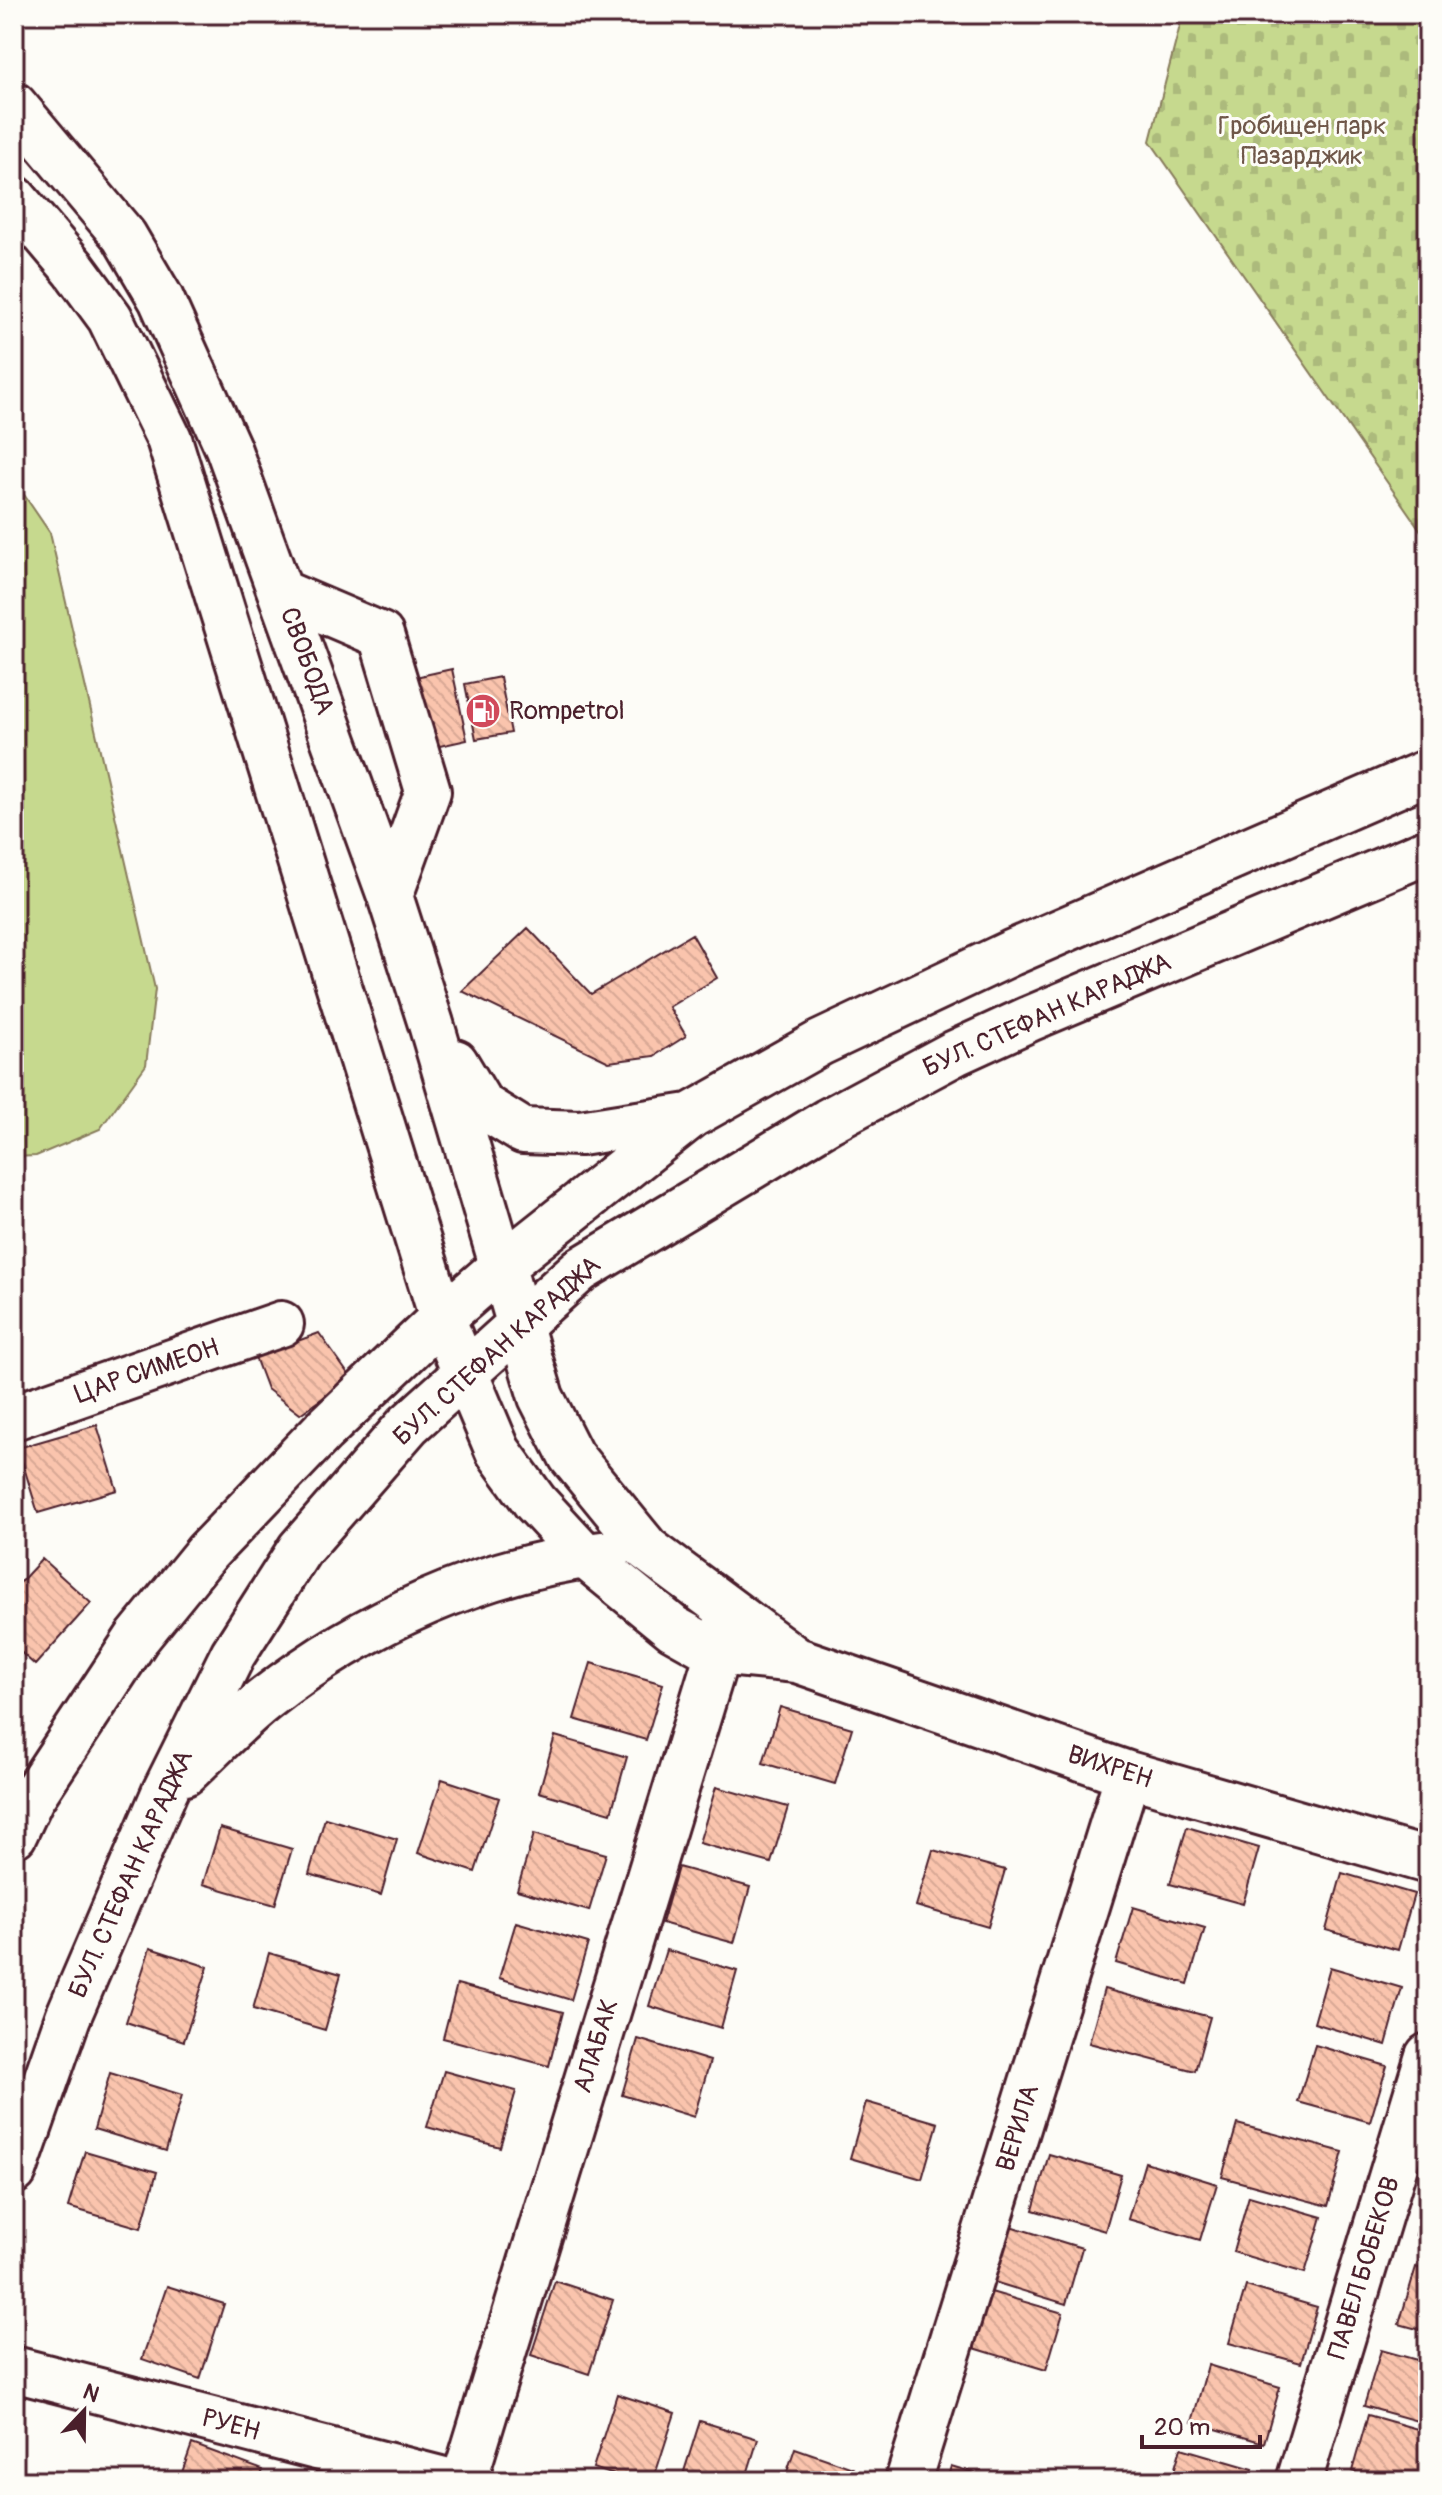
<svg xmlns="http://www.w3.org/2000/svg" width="1442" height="2495" font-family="Pangolin,sans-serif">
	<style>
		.cemetery { fill: url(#cemetery-stones); stroke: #887c5c; stroke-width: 2 }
		.park { fill: #c6d98e; stroke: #887c5c; stroke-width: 2 }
		.building { fill: url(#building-back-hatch); stroke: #4a1f2b; stroke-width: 2 }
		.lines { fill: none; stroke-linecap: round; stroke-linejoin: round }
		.minor-casing { stroke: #4a1f2b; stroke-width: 50 }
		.minor { stroke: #fdfcf7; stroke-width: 44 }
		.labels { text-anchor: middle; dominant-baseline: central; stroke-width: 6; stroke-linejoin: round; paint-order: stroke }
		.park-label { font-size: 26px; fill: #6f5749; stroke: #fdfcf7 }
		.street-label { font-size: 26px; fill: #4a1f2b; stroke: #fdfcf7 }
		.poi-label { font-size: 26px; fill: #4a1f2b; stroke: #fdfcf7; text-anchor: start }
	</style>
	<defs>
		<pattern id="cemetery-stones" width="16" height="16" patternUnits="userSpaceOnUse" patternTransform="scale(2)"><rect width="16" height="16" fill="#c6d98e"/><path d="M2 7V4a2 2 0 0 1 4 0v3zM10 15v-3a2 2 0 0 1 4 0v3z" fill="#acba7b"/></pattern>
		<pattern id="building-back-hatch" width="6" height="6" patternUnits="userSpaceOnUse" patternTransform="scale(2)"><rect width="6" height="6" fill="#fac4ad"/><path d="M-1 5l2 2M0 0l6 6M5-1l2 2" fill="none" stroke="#d8a895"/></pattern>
	</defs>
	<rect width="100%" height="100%" fill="#fdfcf7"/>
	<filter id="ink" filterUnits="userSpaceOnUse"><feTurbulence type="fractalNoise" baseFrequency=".0125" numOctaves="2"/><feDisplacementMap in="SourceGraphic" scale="16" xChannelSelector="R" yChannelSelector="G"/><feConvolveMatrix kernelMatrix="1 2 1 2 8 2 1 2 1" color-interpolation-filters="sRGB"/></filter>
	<g filter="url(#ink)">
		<path class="cemetery" d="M1183,14H1428V541L1150,141Z"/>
		<path class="park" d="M14,480L50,533L155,989L146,1065L100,1129L36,1156L14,1157Z"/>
		<path class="building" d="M452,669L467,740L394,756L379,685Z
			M500,677L511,733L476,739L465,684Z
			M528,928L591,994L692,934L717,978L669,1007L686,1036L654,1056L609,1062L462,991Z
			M319,1333L351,1378L300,1414L267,1389L255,1357Z
			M97,1425L117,1490L38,1513L18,1448Z
			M42,1559L91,1603L35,1665L14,1646V1589Z
			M591,1663L663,1684L646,1740L574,1719Z
			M14,1678L21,1682L14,1695Z
			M780,1707L852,1728L835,1784L763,1763Z
			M555,1736L627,1757L611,1813L539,1792Z
			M442,1779L499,1798L475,1872L418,1853Z
			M716,1787L788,1807L771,1863L699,1843Z
			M325,1818L397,1839L381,1895L309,1874Z
			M1187,1827L1259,1848L1243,1904L1170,1884Z
			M220,1828L292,1849L275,1905L203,1884Z
			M534,1834L606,1854L589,1911L517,1890Z
			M933,1850L1005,1870L988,1927L916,1906Z
			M678,1867L750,1887L734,1943L662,1923Z
			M1342,1873L1414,1894L1398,1950L1326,1930Z
			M1133,1907L1205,1928L1188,1984L1116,1963Z
			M516,1922L588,1943L571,2000L499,1978Z
			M150,1948L208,1967L184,2041L126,2022Z
			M666,1950L737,1971L721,2028L649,2006Z
			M269,1953L341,1974L325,2030L253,2009Z
			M1330,1967L1402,1988L1386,2045L1314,2023Z
			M457,1984L563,2012L549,2066L443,2038Z
			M1104,1989L1210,2017L1195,2071L1089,2043Z
			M638,2039L710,2061L694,2117L622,2095Z
			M1315,2045L1387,2066L1370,2122L1298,2102Z
			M444,2071L516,2091L500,2147L427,2127Z
			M110,2073L182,2095L166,2151L94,2129Z
			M866,2102L938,2123L922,2179L850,2158Z
			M1237,2124L1343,2152L1328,2206L1222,2177Z
			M85,2151L157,2172L141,2228L68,2207Z
			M1049,2154L1121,2175L1105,2231L1033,2210Z
			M1145,2162L1217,2184L1200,2240L1128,2219Z
			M1428,2191V2238L1416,2235Z
			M1249,2196L1322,2217L1305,2273L1233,2252Z
			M1010,2226L1082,2248L1066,2304L994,2282Z
			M1416,2267L1428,2271V2332L1399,2324Z
			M555,2281L613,2300L589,2374L531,2355Z
			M167,2286L224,2304L200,2379L142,2359Z
			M1246,2286L1317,2307L1301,2363L1229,2343Z
			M991,2292L1063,2313L1046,2370L974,2348Z
			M1381,2350L1428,2363V2424L1364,2406Z
			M1208,2365L1280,2387L1264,2443L1192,2422Z
			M617,2394L675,2413L653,2481H633L593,2468Z
			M1368,2415L1428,2432L1427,2481H1386L1352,2471Z
			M700,2421L758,2439L745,2481H681Z
			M192,2444L263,2470L259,2481H179Z
			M795,2448L853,2468L848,2481H784Z
			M1181,2448L1253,2469L1249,2481H1171Z
			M951,2466L1002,2481H947Z"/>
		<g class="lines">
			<defs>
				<path id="minor" d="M14,105L124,236L161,299L228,448L390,896L431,1024L541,1397L571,1456L647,1549L795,1659
					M14,198L74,269L110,318L169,439L442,1318L498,1451L535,1502L585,1556L673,1628L716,1652L797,1660L1128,1774L1428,1861
					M282,593L381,635L428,791L390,896
					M455,1062L481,1105L523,1131L580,1133L689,1116
					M14,1417L281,1324
					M185,1773C211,1749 237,1721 265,1699C363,1622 484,1567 609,1553
					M14,1835L31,1799L137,1638L207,1552L323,1431L442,1318L503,1265L692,1115L820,1043L1011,953L1428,772
					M14,2171L68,2017L165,1791L233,1654L300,1549L408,1425L580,1270L828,1121L955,1053L1029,1019L1428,851
					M14,2369L448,2481
					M464,2481L726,1626
					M908,2481L1128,1774
					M1299,2481L1428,2056"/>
			</defs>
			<use href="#minor" class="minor-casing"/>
			<use href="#minor" class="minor"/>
		</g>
	</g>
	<defs>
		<symbol id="fuel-disc" viewBox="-11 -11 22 22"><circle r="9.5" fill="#d1495b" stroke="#fdfcf7"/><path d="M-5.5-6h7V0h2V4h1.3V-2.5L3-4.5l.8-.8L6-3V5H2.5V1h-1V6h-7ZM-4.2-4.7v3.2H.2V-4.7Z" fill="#fff"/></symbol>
	</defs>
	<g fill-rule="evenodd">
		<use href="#fuel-disc" x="463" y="691" width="40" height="40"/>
	</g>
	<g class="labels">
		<g class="park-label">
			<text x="1302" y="126">Гробищен парк<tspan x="1302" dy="30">Пазарджик</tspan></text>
		</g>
		<g class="street-label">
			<text transform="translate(307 661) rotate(70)">СВОБОДА</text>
			<text transform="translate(1047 1015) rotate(-24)">БУЛ. СТЕФАН КАРАДЖА</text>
			<text transform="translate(497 1351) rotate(-42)">БУЛ. СТЕФАН КАРАДЖА</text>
			<text transform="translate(147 1371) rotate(-19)">ЦАР СИМЕОН</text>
			<text transform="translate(1110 1767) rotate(18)">ВИХРЕН</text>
			<text transform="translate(131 1874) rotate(-66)">БУЛ. СТЕФАН КАРАДЖА</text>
			<text transform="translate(596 2046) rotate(-73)">АЛАБАК</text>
			<text transform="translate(1018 2128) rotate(-73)">ВЕРИЛА</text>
			<text transform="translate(1364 2268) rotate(-73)">ПАВЕЛ БОБЕКОВ</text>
			<text transform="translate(231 2425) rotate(15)">РУЕН</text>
		</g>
		<g class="poi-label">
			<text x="509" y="711">Rompetrol</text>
		</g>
	</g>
	<rect width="1442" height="2495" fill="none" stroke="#fdfcf7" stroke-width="48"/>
	<rect x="24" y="24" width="1394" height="2447" fill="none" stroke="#4a1f2b" stroke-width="3" filter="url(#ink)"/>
	<g transform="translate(84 2411) rotate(22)" stroke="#fdfcf7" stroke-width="6" paint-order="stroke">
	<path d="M0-6L14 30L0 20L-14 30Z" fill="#4a1f2b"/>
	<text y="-12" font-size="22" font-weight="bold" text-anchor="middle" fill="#4a1f2b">N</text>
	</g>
	<path d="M1142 2435v12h118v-12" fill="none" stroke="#4a1f2b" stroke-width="4"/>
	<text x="1154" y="2435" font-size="24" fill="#4a1f2b" stroke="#fdfcf7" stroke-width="6" paint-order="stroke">20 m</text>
</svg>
